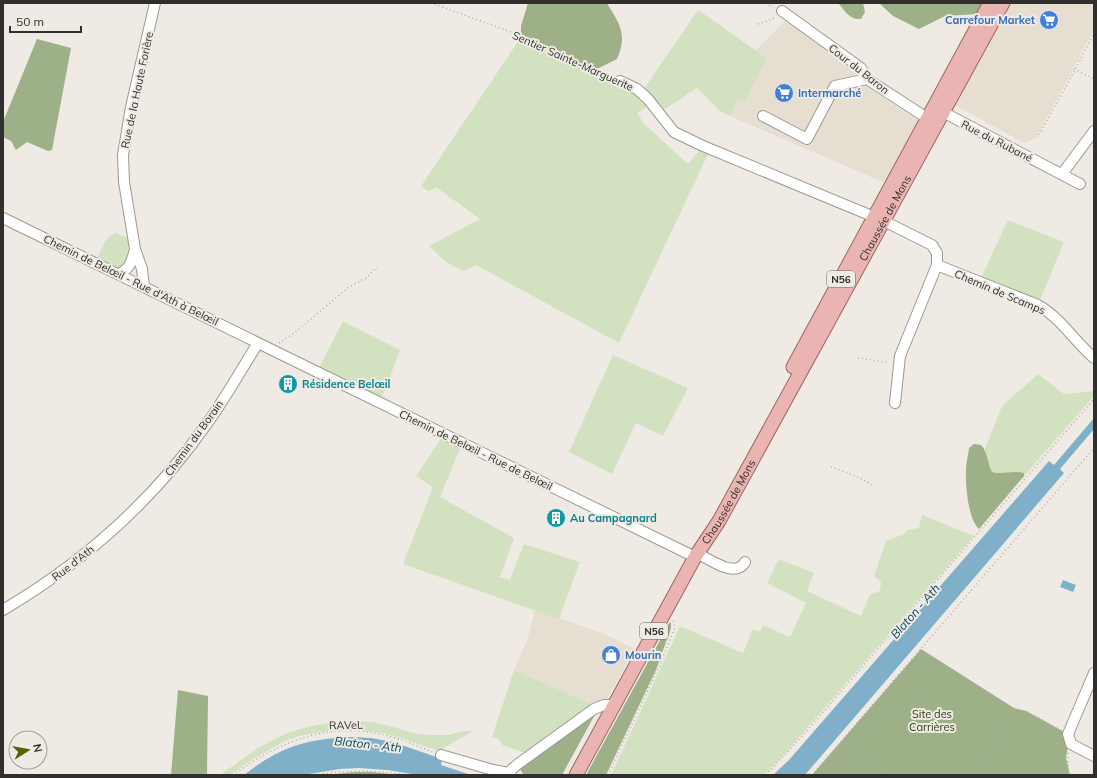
<svg xmlns="http://www.w3.org/2000/svg" width="1097" height="778" font-family="Mulish,sans-serif">
	<style>
		.built { fill: #e5ded1 }
		.green { fill: #d2e2c0 }
		.forest { fill: #9db087 }
		.water { fill: #80b0c9 }
		.lines { fill: none; stroke-linecap: round; stroke-linejoin: round }
		.minor-casing { stroke: #9c9992; stroke-width: 12 }
		.major-casing { stroke: #9f6562; stroke-width: 15 }
		.path { stroke: #aeaba6; stroke-width: 1.5; stroke-dasharray: 1 3; stroke-linecap: butt }
		.minor { stroke: #fff; stroke-width: 10 }
		.major { stroke: #e9b4b2; stroke-width: 13 }
		.labels { text-anchor: middle; dominant-baseline: central; stroke-width: 4; stroke-linejoin: round; paint-order: stroke }
		.shield { fill: #efebe4; stroke: #6a6764; stroke-width: 1 }
		.shield-label { font-size: 10px; font-weight: bold; fill: #312f2d }
		.shop-label { font-size: 11px; font-weight: bold; fill: #366cbe; stroke: #efebe4; text-anchor: start }
		.street-label { font-size: 11px; fill: #312f2d; stroke: #efebe4 }
		.culture-label { font-size: 11px; font-weight: bold; fill: #0d838f; stroke: #efebe4; text-anchor: start }
		.park-label { font-size: 11px; fill: #2c3e0f; stroke: #efebe4 }
		.water-label { font-size: 12px; font-style: italic; fill: #064862; stroke: #efebe4 }
	</style>
	<rect width="100%" height="100%" fill="#efebe4"/>
	<path class="built" d="M1009,3H1094V29L1077,62L1036,138L1024,143L953,104Z
		M789,17L854,66L863,84L920,122L887,184L730,116L738,99L745,101L767,58L756,50Z
		M535,610L605,634L635,649L606,701L594,705L514,670L528,638Z"/>
	<path class="green" d="M698,10L767,58L745,101L738,99L730,116L720,111L697,88L659,113L647,105L644,109L637,113L645,125L688,164L703,146L709,152L619,343L476,265L463,271L447,263L429,246L480,219L437,188L428,191L421,186L521,37L631,86L641,93Z
		M1008,220L1064,242L1038,305L979,282Z
		M116,233L134,241L126,268L115,270L95,263C100,253 105,235 116,233Z
		M343,321L400,350L380,403L317,372Z
		M613,355L688,388L663,436L636,423L612,474L569,452Z
		M1038,374L1064,394L1094,391V396L1024,476V473C1012,471 1004,475 992,472L988,465L985,449L1002,406Z
		M444,434L462,444L440,497L514,538L500,577L510,580L524,544L580,562L559,619L403,564L433,487L416,476Z
		M922,515L974,536L782,757L765,774L763,775H611L680,626L743,653L753,629L760,632L763,625L790,637L806,603L767,583L779,559L814,573L807,591L861,616L870,594L880,591L881,582L874,576L886,541L904,534L907,530L919,528Z
		M514,670L594,705L528,754L502,745L499,739L492,737Z
		M343,721L372,722L390,726L413,733L428,735H449L462,731H473L439,751L397,737L383,733L353,730L328,731L299,736L283,742L253,759L230,775H220C244,758 272,736 300,729C314,725 329,723 343,721Z"/>
	<path class="forest" d="M528,3H608V5C621,25 627,36 617,59L595,70L521,37V26Z
		M838,3H863L865,12L861,19C850,20 845,11 838,3Z
		M879,3H984L978,14L945,16L919,29L893,16Z
		M37,39L71,48L52,150L48,151L27,142L16,150L11,141L3,137V122Z
		M974,444L981,445C988,452 987,463 992,472C1003,475 1013,470 1024,473V476L979,529C969,520 966,491 966,477C965,467 968,457 969,448Z
		M670,622L671,623V628L656,670L606,775H586Z
		M921,649L1014,708L1026,711L1068,734L1069,740L1066,758L1070,775H812Z
		M178,690L208,696L207,775H171Z
		M598,709L562,775H524L521,771L520,766Z
		M354,772H373L399,775H325Z"/>
	<path class="water" d="M1094,418V429L1060,469L1064,473L805,775H773L789,760L1049,461L1054,465Z
		M1063,580L1076,585L1073,592L1060,587Z
		M351,737L371,738L393,742L442,759L441,765L471,775H443L438,774V775H419L387,770L359,768L340,769L303,775H244C280,747 305,739 351,737Z"/>
	<g class="lines">
		<defs>
			<path id="minor" d="M782,11L861,68L867,79L933,122
				M620,81L637,89L648,99L674,132L703,146L884,221L932,245L937,253V265L900,356L895,403
				M937,109L1080,184
				M763,116L807,139L835,86L867,79
				M1062,174L1094,131
				M3,218L695,557
				M135,249L124,182L123,155L131,107L155,3
				M937,265L1038,305C1061,318 1074,341 1094,358
				M119,274C130,269 132,261 135,249L142,269L144,287
				M697,553C709,559 736,579 745,562
				M3,610C84,562 152,502 206,425C225,399 241,370 258,343
				M1094,673L1068,734L1071,744L1094,756
				M441,755L493,770L510,773L512,769L518,764L594,709L604,705H614"/>
			<g id="major">
				<path d="M793,367L990,3"/>
				<path id="s1" d="M576,775L695,557L719,521L1003,3"/>
			</g>
		</defs>
		<use href="#minor" class="minor-casing"/>
		<use href="#major" class="major-casing"/>
		<path class="path" d="M431,3L511,32L611,77
			M766,3L773,8
			M758,24L768,21L775,17
			M1074,69L1094,79
			M1039,135L1075,70L1094,33
			M279,343L293,334L349,287L366,278L377,267
			M858,358L866,359L889,363
			M831,467L856,476L873,485
			M1068,753V775
			M832,766L852,762L872,763L892,775
			M233,775C273,746 318,725 368,732C390,735 412,743 432,752
			M315,775C346,770 376,770 407,775
			M608,775L659,667L675,627L673,620
			M766,775L804,734L1094,399
			M812,775L1094,448
			M822,775L900,702L926,692L950,691L981,695L1020,711H1026L1060,730
			M974,775L992,750L1014,708"/>
		<use href="#minor" class="minor"/>
		<use href="#major" class="major"/>
	</g>
	<defs>
		<symbol id="supermarket-disc" viewBox="-11 -11 22 22"><circle r="9.5" fill="#3f7fe0" stroke="#efebe4"/><path d="M-6-5.5h2.5l.6 2H6L4.5 2H-2.5L-4.4-4H-6ZM-1.5 3.2a1.3 1.3 0 1 0 .1 0ZM3 3.2a1.3 1.3 0 1 0 .1 0Z" fill="#fff"/></symbol>
		<symbol id="building-disc" viewBox="-11 -11 22 22"><circle r="9.5" fill="#0f9aa8" stroke="#efebe4"/><path d="M-4-6H4V6H1V3H-1V6H-4ZM-2.5-4.3h1.7v1.8h-1.7ZM.8-4.3h1.7v1.8H.8ZM-2.5-1h1.7V.8h-1.7ZM.8-1h1.7V.8H.8Z" fill="#fff"/></symbol>
		<symbol id="shop-disc" viewBox="-11 -11 22 22"><circle r="9.5" fill="#3f7fe0" stroke="#efebe4"/><path d="M-5-2.5h2.3a2.7 3.5 0 0 1 5.4 0H5L5.5 6h-11ZM-1.5-2.5h3a1.5 2.3 0 0 0-3 0Z" fill="#fff"/></symbol>
	</defs>
	<g fill-rule="evenodd">
		<use href="#supermarket-disc" x="1038" y="9" width="22" height="22"/>
		<use href="#supermarket-disc" x="773" y="82" width="22" height="22"/>
		<use href="#building-disc" x="277" y="373" width="22" height="22"/>
		<use href="#building-disc" x="545" y="507" width="22" height="22"/>
		<use href="#shop-disc" x="600" y="644" width="22" height="22"/>
	</g>
	<g class="labels">
		<g class="shield">
			<rect x="827" y="271" width="28" height="16" rx="3"/>
			<rect x="640" y="623" width="28" height="16" rx="3"/>
		</g>
		<g class="shield-label">
			<text x="841" y="279">N56</text>
			<text x="654" y="631">N56</text>
		</g>
		<g class="shop-label">
			<text x="1035" y="20" text-anchor="end">Carrefour Market</text>
			<text x="798" y="93">Intermarché</text>
			<text x="625" y="655">Mourin</text>
		</g>
		<g class="street-label">
			<text transform="translate(573 61) rotate(24)">Sentier Sainte-Marguerite</text>
			<text transform="translate(859 69) rotate(38)">Cour du Baron</text>
			<text transform="translate(137 90) rotate(-78)">Rue de la Haute Forière</text>
			<text transform="translate(997 141) rotate(27)">Rue du Rubané</text>
			<text stroke="none"><textPath href="#s1" startOffset="637">Chaussée de Mons</textPath></text>
			<text transform="translate(131 280) rotate(26)">Chemin de Belœil - Rue d'Ath à Belœil</text>
			<text transform="translate(1000 292) rotate(23)">Chemin de Scamps</text>
			<text transform="translate(194 438) rotate(-54)">Chemin du Borain</text>
			<text transform="translate(476 450) rotate(26)">Chemin de Belœil - Rue de Belœil</text>
			<text stroke="none"><textPath href="#s1" startOffset="313">Chaussée de Mons</textPath></text>
			<text transform="translate(73 563) rotate(-38)">Rue d'Ath</text>
			<text transform="translate(346 725) rotate(-1)">RAVeL</text>
		</g>
		<g class="culture-label">
			<text x="302" y="384">Résidence Belœil</text>
			<text x="570" y="518">Au Campagnard</text>
		</g>
		<g class="park-label">
			<text x="932" y="714">Site des<tspan x="932" dy="13">Carrières</tspan></text>
		</g>
		<g class="water-label">
			<text transform="translate(915 611) rotate(-49)">Blaton - Ath</text>
			<text transform="translate(368 744) rotate(6)">Blaton - Ath</text>
		</g>
	</g>
	<rect width="1097" height="778" fill="none" stroke="#312f2d" stroke-width="8"/>
	<g transform="translate(28 750) rotate(79)"><circle r="19" fill="#efebe4" stroke="#a3a09b"/>
	<path d="M0-3L7 15L0 10L-7 15Z" fill="#536206"/>
	<text y="-6" font-size="11" font-weight="bold" text-anchor="middle" fill="#312f2d">N</text>
	</g>
	<path d="M10 26v6h71v-6" fill="none" stroke="#312f2d" stroke-width="2"/>
	<text x="16" y="26" font-size="12" fill="#312f2d" stroke="#efebe4" stroke-width="3" paint-order="stroke">50 m</text>
</svg>
